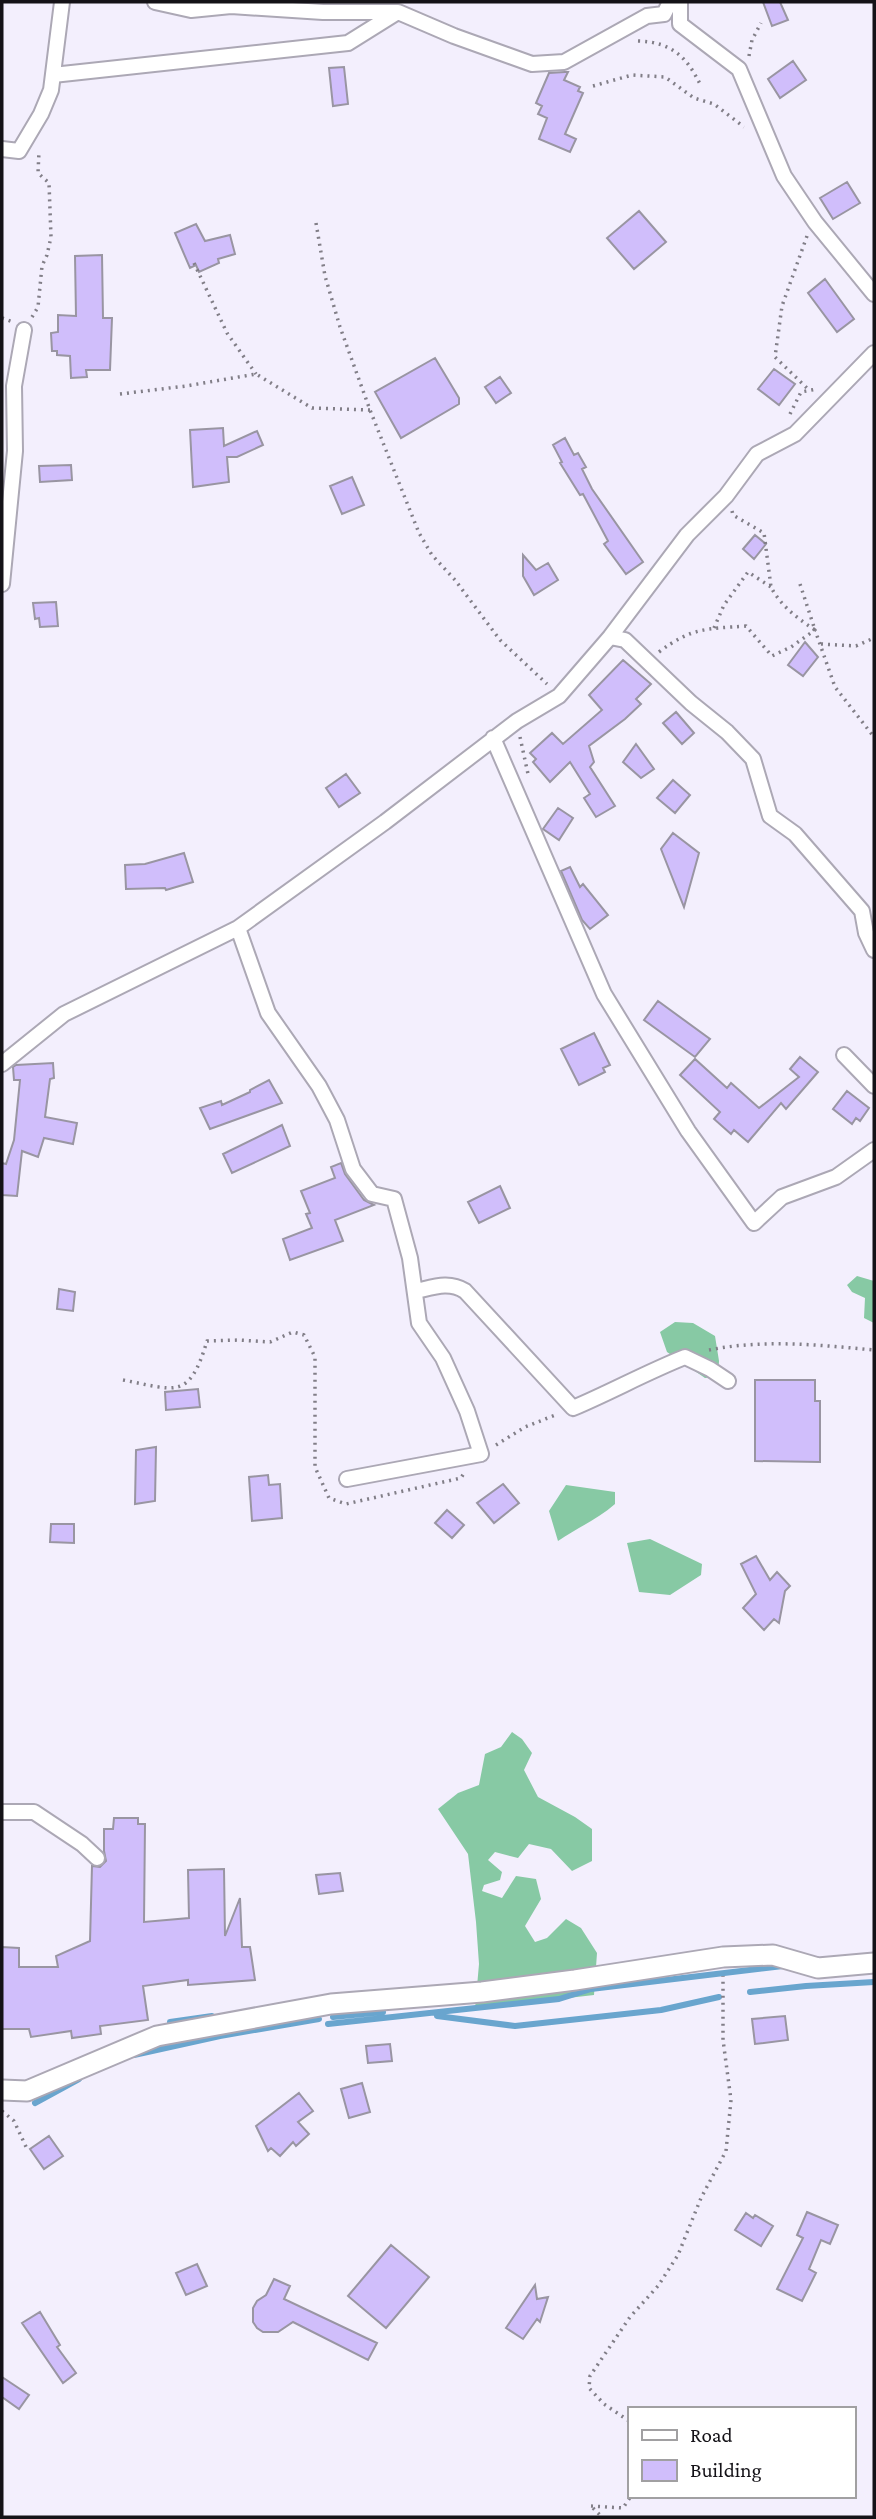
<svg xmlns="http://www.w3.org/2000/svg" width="876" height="2519" font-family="'Crimson Pro',serif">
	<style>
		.forest { fill: #87c9a4 }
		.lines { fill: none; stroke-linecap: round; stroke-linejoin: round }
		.stream { stroke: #69a5ce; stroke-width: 6 }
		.building { fill: #d0befb; stroke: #9995a2; stroke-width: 2 }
		.minor-casing { stroke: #aca8b5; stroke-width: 18 }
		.tertiary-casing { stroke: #aca8b5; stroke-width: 23 }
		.path { stroke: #817e87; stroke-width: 3.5; stroke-dasharray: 2 5; stroke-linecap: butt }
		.minor { stroke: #fff; stroke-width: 14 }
		.tertiary { stroke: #fff; stroke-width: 19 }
	</style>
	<rect width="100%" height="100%" fill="#f3effd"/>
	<path class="forest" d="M857,1276L874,1281V1323L864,1318L865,1298L852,1292L847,1285Z
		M675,1322L693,1323L715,1336L719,1361L718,1377L705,1378L667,1352L660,1332Z
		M566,1485L615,1492V1504C598,1519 577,1528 558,1541L549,1511Z
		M650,1539L702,1564L701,1575L670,1595L639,1592L627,1543Z
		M512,1732L522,1739L532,1753L524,1770L538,1797L575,1817L592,1829V1861L572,1871L551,1849L529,1844L518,1858L495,1852L488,1860L502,1872L500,1880L484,1885L482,1891L502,1898L516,1876L536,1879L541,1899L525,1926L535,1942L547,1938L566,1919L581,1928L597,1953L594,1995L475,2009L479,1964L476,1922L468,1854L438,1809L458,1793L479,1785L485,1754L501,1747Z"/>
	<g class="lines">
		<path class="stream" d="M750,1992L806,1986L874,1982
			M437,2016L515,2026L661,2010L719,1997
			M333,2017L383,2012
			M170,2022L212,2016
			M328,2024L559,1999L591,1989L783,1966
			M134,2055L220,2036L319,2019
			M35,2103L79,2079"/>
	</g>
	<path class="building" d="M763,2H780L788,20L772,26Z
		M793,61L806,80L780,98L768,79Z
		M344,67L348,104L333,106L329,68Z
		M565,72H568L564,80L580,87L578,91L583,93L565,134L576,139L570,152L539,139L547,118L538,114L542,106L536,103L549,73Z
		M847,182L860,203L833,219L820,198Z
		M639,211L666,242L634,269L607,238Z
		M196,224L205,241L230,235L235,254L218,259L219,263L199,272L196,265L190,268L175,233Z
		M102,255L103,318H112L110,370H86L87,377L71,378L70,356L57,355V351H52L51,333L58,332V315L76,316L75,256Z
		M825,279L854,319L837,332L808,293Z
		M435,358L459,398V404L401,438L375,392Z
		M774,369L795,384L779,405L758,389Z
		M500,377L511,393L496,403L485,387Z
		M223,428L224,446L257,431L263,445L237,457H227L229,482L193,487L190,430Z
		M565,438L574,455L578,453L586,467L582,469L592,489L643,562L626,574L604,544L608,541L583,494L580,495L560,463L562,462L553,445Z
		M71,465L72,480L40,482L39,466Z
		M352,477L364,505L342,514L330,486Z
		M755,535L766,544L754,559L743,549Z
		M523,555L536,570L548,563L558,580L534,595L523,576Z
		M56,602L58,626L40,627L39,618L35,619L33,603Z
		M805,642L818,657L803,676L788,665Z
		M623,660L651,684L636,699L641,704L625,719L589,746L594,762L590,767L615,806L596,817L584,798L590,794L570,762L550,782L533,762L536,759L530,753L552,733L563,744L602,710L589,695Z
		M676,712L694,733L682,744L663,723Z
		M636,744L654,769L641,778L623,762Z
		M346,774L360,793L339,807L326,788Z
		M673,780L690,795L675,813L657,798Z
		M558,808L573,818L559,840L543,829Z
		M673,833L699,853L684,907L661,849Z
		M184,853L193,882L166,890L165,888L126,889L125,865L145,864Z
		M570,867L580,887L583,884L608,915L590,929L582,920L561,871Z
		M658,1001L710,1039L695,1057L644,1020Z
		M594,1033L610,1065L603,1068L605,1072L579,1085L561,1049Z
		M800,1057L818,1072L786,1109L781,1103L748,1142L734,1130L731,1134L714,1119L720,1112L680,1075L695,1059L727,1088L731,1083L759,1108L799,1077L790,1069Z
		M53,1063L54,1078L50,1079L45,1117L77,1123L73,1144L44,1138L38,1157L22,1151L17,1196L2,1195V1163L6,1164L14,1140L20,1080H14L13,1067L16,1065Z
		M269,1080L282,1103L210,1129L200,1108L221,1101L222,1105L250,1092V1090Z
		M847,1091L869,1108L860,1121L856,1118L852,1124L833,1109Z
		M282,1125L290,1146L232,1173L223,1154Z
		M341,1163L345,1174L364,1200L374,1205L335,1220L343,1241L290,1260L283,1239L312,1228L306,1214L310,1213L301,1191L335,1178L331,1167Z
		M500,1186L510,1208L479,1223L468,1202Z
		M59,1289L75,1292L73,1311L57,1309Z
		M755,1380H815V1401H820V1462L755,1461Z
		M198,1389L200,1407L166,1410L165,1392Z
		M156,1447L155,1501L135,1504L136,1450Z
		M268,1475L269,1485L280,1484L282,1518L252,1521L249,1477Z
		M503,1484L519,1503L494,1523L477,1503Z
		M447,1510L464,1525L452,1538L435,1523Z
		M51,1524H74V1543L50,1542Z
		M756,1556L770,1580L777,1572L790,1586L785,1591L779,1623L774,1619L764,1630L743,1608L756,1594L741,1564Z
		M114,1818H138V1824H145L144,1922L189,1918L188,1870L224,1869L225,1936L240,1898L242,1947H250L255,1980L188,1985V1980L143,1986L148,2020L100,2026L101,2034L72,2038L71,2031L31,2037L29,2029H2V1947L19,1948V1967H58L56,1956L90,1941L92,1866L100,1867L106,1861L104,1851V1829H113Z
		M340,1873L343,1891L319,1894L316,1875Z
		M785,2016L788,2040L755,2044L752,2019Z
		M390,2044L392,2061L368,2063L366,2046Z
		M362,2083L370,2112L349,2118L341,2089Z
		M299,2093L313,2111L298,2122L309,2134L296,2146L293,2142L280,2156L271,2148L268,2151L256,2126Z
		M49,2136L63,2156L44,2169L30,2149Z
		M807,2212L838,2225L830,2244L821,2240L809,2269L816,2273L802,2301L777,2289L803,2238L797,2235Z
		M746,2213L753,2218L755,2215L773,2226L761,2246L735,2230Z
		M391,2245L429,2277L386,2328L348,2296Z
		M197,2264L207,2286L186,2295L176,2273Z
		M274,2279L290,2286L284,2299L377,2343L368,2360L293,2322L278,2332H263L257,2328L253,2322V2308L257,2301L266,2295Z
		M535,2285L537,2299L548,2297L540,2322L537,2319L523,2339L506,2328Z
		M40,2312L60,2345L57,2347L76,2373L63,2383L22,2323Z
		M2,2377L29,2395L19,2409L2,2397Z"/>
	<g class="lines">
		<defs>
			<path id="minor" d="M155,2L191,10L231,6L323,12H398L454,36L532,64L564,62L647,16L664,14L670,2
				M680,2V24L739,69L784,176L815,222L874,294
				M53,75L348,43L396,13
				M2,149L19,151L41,114L51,90L62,2
				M2,584L15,451L14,386L24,330
				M610,637L625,640L691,703L727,732L753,759L770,816L795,834L862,911L866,933L874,950
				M493,738L604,994L688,1131L754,1223L782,1197L836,1177L874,1150
				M238,928L268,1013L319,1086L337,1120L353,1169L372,1194L394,1199L410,1258L419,1323L443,1358L467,1411L481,1454L347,1479
				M844,1055L874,1086
				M2,1064L64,1014L238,928L385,822L517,721L559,696L610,637L687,535L726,496L757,454L795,434L874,353
				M416,1291C434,1287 449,1281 465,1291L573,1408C611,1392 647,1372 685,1357L710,1369L728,1381
				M2,1812H34L82,1844L97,1858"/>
			<path id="tertiary" d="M2,2090L27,2091L157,2036L331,2004L482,1992L575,1980L723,1957L773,1955L818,1968L874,1963"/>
		</defs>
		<use href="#minor" class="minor-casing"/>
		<use href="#tertiary" class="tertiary-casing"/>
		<path class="path" d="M638,41C672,42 687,57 701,86
			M749,56L752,40L761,23
			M593,86L632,75L665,77L694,98L714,104L744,127
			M316,223L325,276L340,327L370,410L419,533L432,555L455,580L500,640L547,684
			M807,236L782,306L775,357L809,390
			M194,263L227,333L256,374
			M32,317L38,307L42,266L47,255L51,237L49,183L38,173L39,151
			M2,318L13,322
			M120,394L186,386L256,374L312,408L370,410
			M790,414L801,392L817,389
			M732,511L733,515L764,533L771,587C780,605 798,619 815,630L800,584
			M714,628L724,605L748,572L771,587
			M821,644L856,646L874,638
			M659,652C692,627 707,629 746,626L772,656L791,647L815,630L835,687L874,737
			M520,737L528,774
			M709,1350C764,1339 819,1345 874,1350
			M123,1380C176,1390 189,1401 207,1341L239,1340L270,1342L293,1332L304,1335L315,1357V1467L329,1498L346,1504L461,1478L464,1473
			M496,1445L525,1427L558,1414
			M2,2111L14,2121L28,2151
			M629,2421L604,2404L589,2388L590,2376L630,2317L658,2286L678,2255L701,2198L726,2151L731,2100L723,2040V1976
			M591,2506L623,2508L631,2496
			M593,2508L602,2517"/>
		<use href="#minor" class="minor"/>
		<use href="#tertiary" class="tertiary"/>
	</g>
	<rect width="876" height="2519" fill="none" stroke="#141217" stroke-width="7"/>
	<rect x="628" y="2407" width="228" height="91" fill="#ffffff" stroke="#a1a0a2" stroke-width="2"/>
	<rect x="642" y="2430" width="35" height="10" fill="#ffffff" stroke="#a1a0a2" stroke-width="2"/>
	<text x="690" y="2442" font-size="21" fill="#141217">Road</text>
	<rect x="642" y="2460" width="35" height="21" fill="#d0befb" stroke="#a1a0a2" stroke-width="2"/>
	<text x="690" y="2477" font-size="21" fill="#141217">Building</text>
</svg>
